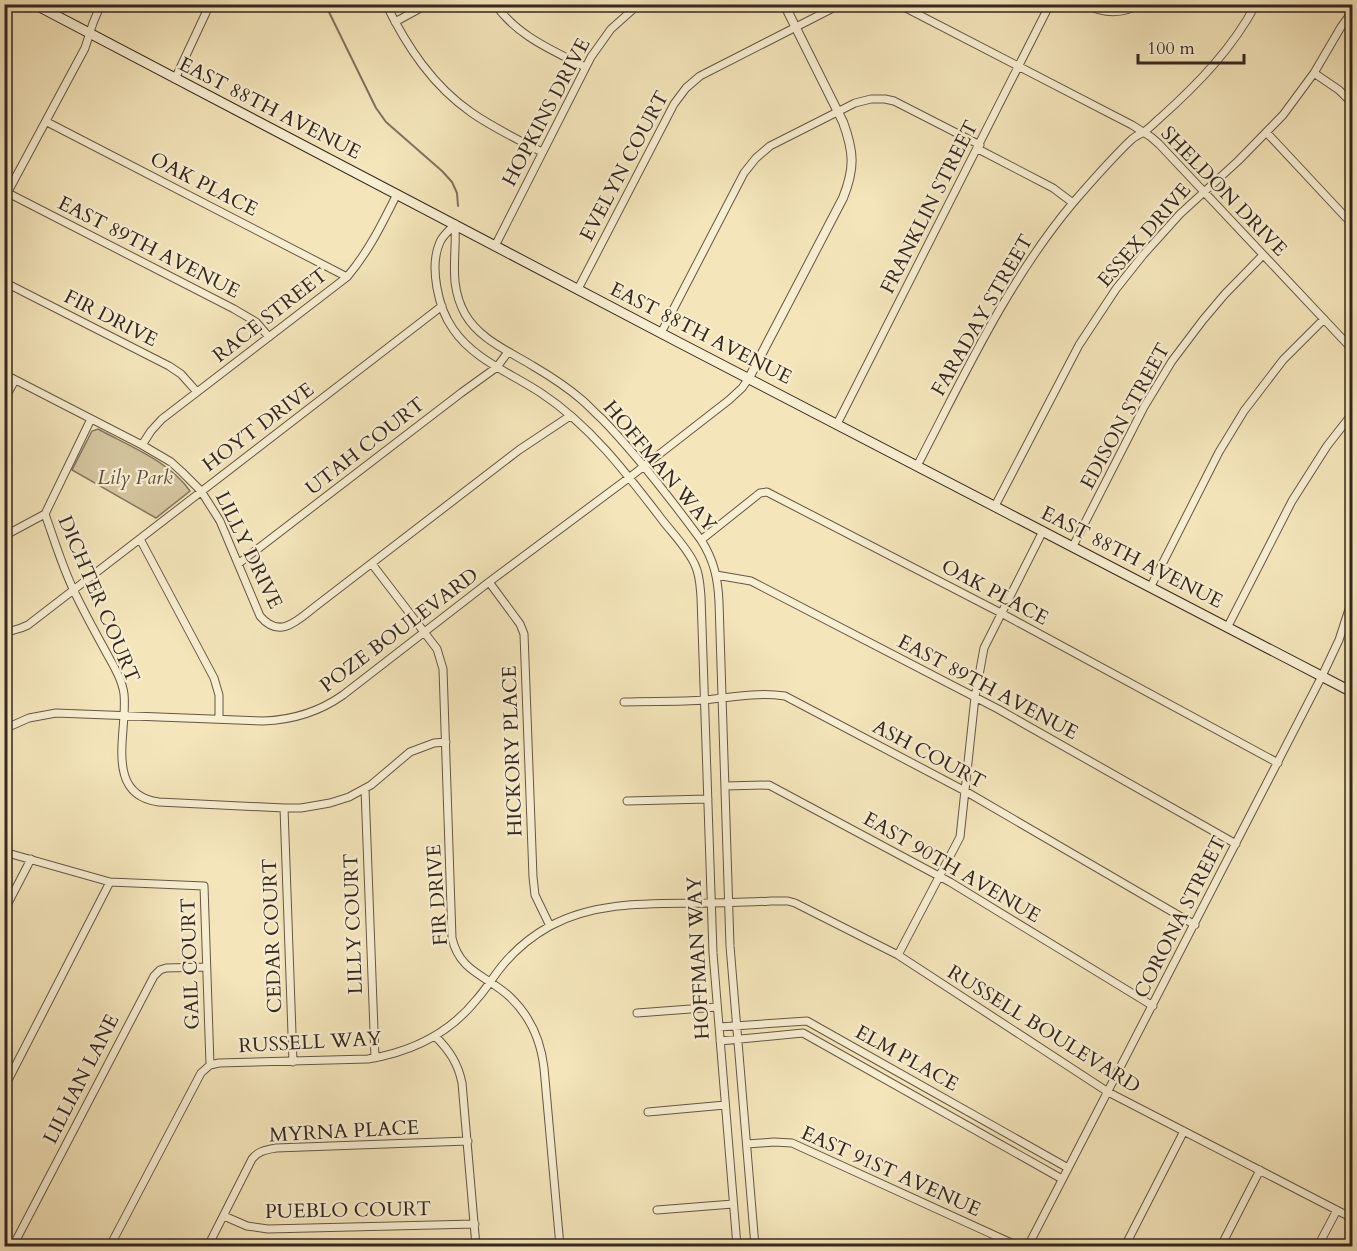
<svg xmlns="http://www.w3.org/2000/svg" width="1357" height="1251" font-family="Cardo,serif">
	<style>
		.green { fill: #d4c59f; stroke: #84765e; stroke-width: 1.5 }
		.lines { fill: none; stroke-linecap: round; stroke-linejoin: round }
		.stream { stroke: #81725c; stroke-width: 2 }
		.minor-casing { stroke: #655645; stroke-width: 9 }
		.tertiary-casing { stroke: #655645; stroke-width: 10 }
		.secondary-casing { stroke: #35271e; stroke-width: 11 }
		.minor { stroke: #f8eed2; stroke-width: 7 }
		.tertiary { stroke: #f8eed2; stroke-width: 8 }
		.secondary { stroke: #f8eed2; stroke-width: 9 }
		.labels { text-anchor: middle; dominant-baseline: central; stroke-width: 4.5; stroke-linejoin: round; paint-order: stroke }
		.street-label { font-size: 20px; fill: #35271e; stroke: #f8eed2 }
		.park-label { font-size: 20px; font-style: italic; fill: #5d4e3e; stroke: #f8eed2 }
	</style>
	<rect width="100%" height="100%" fill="#f4e5ba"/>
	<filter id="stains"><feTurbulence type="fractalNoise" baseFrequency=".00333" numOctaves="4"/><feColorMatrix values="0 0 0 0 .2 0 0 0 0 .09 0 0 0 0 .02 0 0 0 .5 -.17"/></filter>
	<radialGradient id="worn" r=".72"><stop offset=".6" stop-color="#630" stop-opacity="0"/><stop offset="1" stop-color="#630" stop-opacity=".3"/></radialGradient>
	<path class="green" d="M98,429C129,446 169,461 190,491L156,518L72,470L92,431Z"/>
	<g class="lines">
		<path class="stream" d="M325,4L376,108L386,122L442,171L452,182L457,193L458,206"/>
		<defs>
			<path id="minor" d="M386,4C407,47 433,86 472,113C494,128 518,140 542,152
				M495,4C517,36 552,50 585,67
				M898,4L1132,125L1151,137L1159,144L1352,349
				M1084,4C1102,13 1122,15 1140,4
				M395,22L428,4
				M1314,73L1339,90L1352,103
				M175,79L210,4
				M47,122L347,277
				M1267,133L1352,224
				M978,149L1053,188L1073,203
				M8,193L234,309L256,322L269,337
				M4,199L85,48L93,23L101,4
				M455,224C450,230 443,235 440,242C429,266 438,308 453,329C474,360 511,373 541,393C591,426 627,474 663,521C674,535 688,549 695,565C700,575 700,586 701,597L713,953L737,1246
				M455,224C457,257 448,283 465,314C480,340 509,351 533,366C550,376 567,387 582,400C589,406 595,413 602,419C638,456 670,498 701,540C714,560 718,579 719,602L730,946L755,1246
				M495,246L591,57L611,29L639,4
				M4,282L169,366L181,374L197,392
				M578,289L674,104L686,88L700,76L841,4
				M661,333L744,173L756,158L770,146L855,103L871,99H885L894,101L980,145
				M4,374L142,445L171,462L182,472L201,491L220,521L260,616C280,640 298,620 316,606L519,450L570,416
				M4,400L15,380
				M837,424L1050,4
				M142,445L151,431L162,419L347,277C369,251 382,224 397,194
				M917,466C964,376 1007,282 1072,204C1091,182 1110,160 1131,140C1134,137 1138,135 1142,133C1149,129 1154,123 1160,118C1198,84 1232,49 1256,4
				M995,506L1079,345L1116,289L1143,255L1180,214L1238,161L1283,115L1314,73L1341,27L1352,12
				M45,514C54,539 62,566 74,591C84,612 95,632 106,652C113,665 122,679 124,694C128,731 103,795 159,802L284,808H301L330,803L349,797L371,785L410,752L434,743L446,742
				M45,514L91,419
				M4,536L45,514
				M140,539L214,678L219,695V719
				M701,540L760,493L767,492L1001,613L1278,763
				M1073,546L1144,407L1172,361L1203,320L1225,294L1263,255
				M238,564L461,393L497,367L508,352
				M372,564L437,649L443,669L452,938C460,973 487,975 510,997C530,1016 541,1042 544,1068L560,1246
				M716,575L751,581L998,709L1236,844
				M489,582L520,624L524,634L533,877L535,895L550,926
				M1151,586L1219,452L1244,411L1283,360L1324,319
				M1228,626L1292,501L1327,446L1352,414
				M4,633L21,628L28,625L442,306
				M624,702C650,701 678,702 705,700C731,697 759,692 785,696L965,791L1195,925
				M4,729L29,718L56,713L263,721C293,720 319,712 343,695L489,582L630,477L729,400L742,388L749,378
				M725,786L769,785L950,882L1153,1006
				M365,789L375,1058
				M627,801L708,799
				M284,808L293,1062
				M4,852L110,882L204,886L210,1065
				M4,911L31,859
				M898,955L960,837L975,697L984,648L1043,531
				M637,1013L717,1007
				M719,1027L807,1021L1068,1168
				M435,1036C449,1050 458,1063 462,1083L476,1246
				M720,1041L803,1033L1062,1179
				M4,1088L110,882
				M648,1112L725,1105
				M747,1144L774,1142L792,1143L1018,1246
				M657,1210L733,1204
				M224,1216L247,1226L268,1229L475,1224
				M13,1246L154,976L160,970L166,968L206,967
				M110,1246L201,1073L210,1065L219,1063L368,1059C411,1052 450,1033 477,999C486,989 493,977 502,966C515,950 532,936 550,926C598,900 655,904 707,903C728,903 749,902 771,901H788L795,903L898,955L1108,1092L1352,1218
				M208,1246L252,1159C258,1151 266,1150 276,1148L468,1141
				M1028,1246L1322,676L1339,640L1352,600
				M1125,1246L1184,1131
				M1221,1246L1260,1170
				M1318,1246L1337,1210"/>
			<path id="tertiary" d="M749,378L843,198C855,168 854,152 843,122L784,4"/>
			<path id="secondary" d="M34,4L678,342L1352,692"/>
		</defs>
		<use href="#minor" class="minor-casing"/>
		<use href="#tertiary" class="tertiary-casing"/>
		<use href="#secondary" class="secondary-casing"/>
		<use href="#minor" class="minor"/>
		<use href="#tertiary" class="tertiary"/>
		<use href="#secondary" class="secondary"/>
	</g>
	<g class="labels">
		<g class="street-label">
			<text transform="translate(270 108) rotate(27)">EAST 88TH AVENUE</text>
			<text transform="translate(546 112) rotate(-62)">HOPKINS DRIVE</text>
			<text transform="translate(624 166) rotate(-62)">EVELYN COURT</text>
			<text transform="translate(204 184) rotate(27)">OAK PLACE</text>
			<text transform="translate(1224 191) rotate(46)">SHELDON DRIVE</text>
			<text transform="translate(929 207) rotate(-63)">FRANKLIN STREET</text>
			<text transform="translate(1144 235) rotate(-49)">ESSEX DRIVE</text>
			<text transform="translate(149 247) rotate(27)">EAST 89TH AVENUE</text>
			<text transform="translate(270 315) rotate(-38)">RACE STREET</text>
			<text transform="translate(982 315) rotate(-60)">FARADAY STREET</text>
			<text transform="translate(111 318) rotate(27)">FIR DRIVE</text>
			<text transform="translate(701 333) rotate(27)">EAST 88TH AVENUE</text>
			<text transform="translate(1125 416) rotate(-61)">EDISON STREET</text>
			<text transform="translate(258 427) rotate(-37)">HOYT DRIVE</text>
			<text transform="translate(365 446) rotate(-38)">UTAH COURT</text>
			<text transform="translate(660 466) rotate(50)">HOFFMAN WAY</text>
			<text transform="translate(249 550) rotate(64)">LILLY DRIVE</text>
			<text transform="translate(1132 557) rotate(27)">EAST 88TH AVENUE</text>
			<text transform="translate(995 592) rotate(28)">OAK PLACE</text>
			<text transform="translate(99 599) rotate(67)">DICHTER COURT</text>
			<text transform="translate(399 630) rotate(-37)">POZE BOULEVARD</text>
			<text transform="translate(988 687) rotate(28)">EAST 89TH AVENUE</text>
			<text transform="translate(512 751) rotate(-92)">HICKORY PLACE</text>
			<text transform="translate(929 754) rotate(28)">ASH COURT</text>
			<text transform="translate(952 867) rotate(30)">EAST 90TH AVENUE</text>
			<text transform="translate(437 895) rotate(-94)">FIR DRIVE</text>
			<text transform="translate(1180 917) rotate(-63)">CORONA STREET</text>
			<text transform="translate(353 924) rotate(-92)">LILLY COURT</text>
			<text transform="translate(272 936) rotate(-92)">CEDAR COURT</text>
			<text transform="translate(698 958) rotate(-93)">HOFFMAN WAY</text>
			<text transform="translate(190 964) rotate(-92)">GAIL COURT</text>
			<text transform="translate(1044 1029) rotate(32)">RUSSELL BOULEVARD</text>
			<text transform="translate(310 1042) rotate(-3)">RUSSELL WAY</text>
			<text transform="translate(907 1058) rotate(29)">ELM PLACE</text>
			<text transform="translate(81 1079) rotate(-63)">LILLIAN LANE</text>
			<text transform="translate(344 1131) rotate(-3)">MYRNA PLACE</text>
			<text transform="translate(891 1171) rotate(24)">EAST 91ST AVENUE</text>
			<text transform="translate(348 1210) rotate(-1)">PUEBLO COURT</text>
		</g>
		<g class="park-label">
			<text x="135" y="477">Lily Park</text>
		</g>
	</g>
	<rect width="1357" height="1251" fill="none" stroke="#f4e5ba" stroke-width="24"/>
	<rect x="6" y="6" width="1345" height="1239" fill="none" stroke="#35271e" stroke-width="3"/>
	<rect x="12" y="12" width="1333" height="1227" fill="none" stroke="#35271e" stroke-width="1.5"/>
	<path d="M1138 54v9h106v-9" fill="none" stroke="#35271e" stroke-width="3"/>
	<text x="1147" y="54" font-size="18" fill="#35271e" stroke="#f8eed2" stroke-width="4.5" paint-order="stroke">100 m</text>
	<rect width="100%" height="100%" filter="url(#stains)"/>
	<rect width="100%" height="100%" fill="url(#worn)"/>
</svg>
